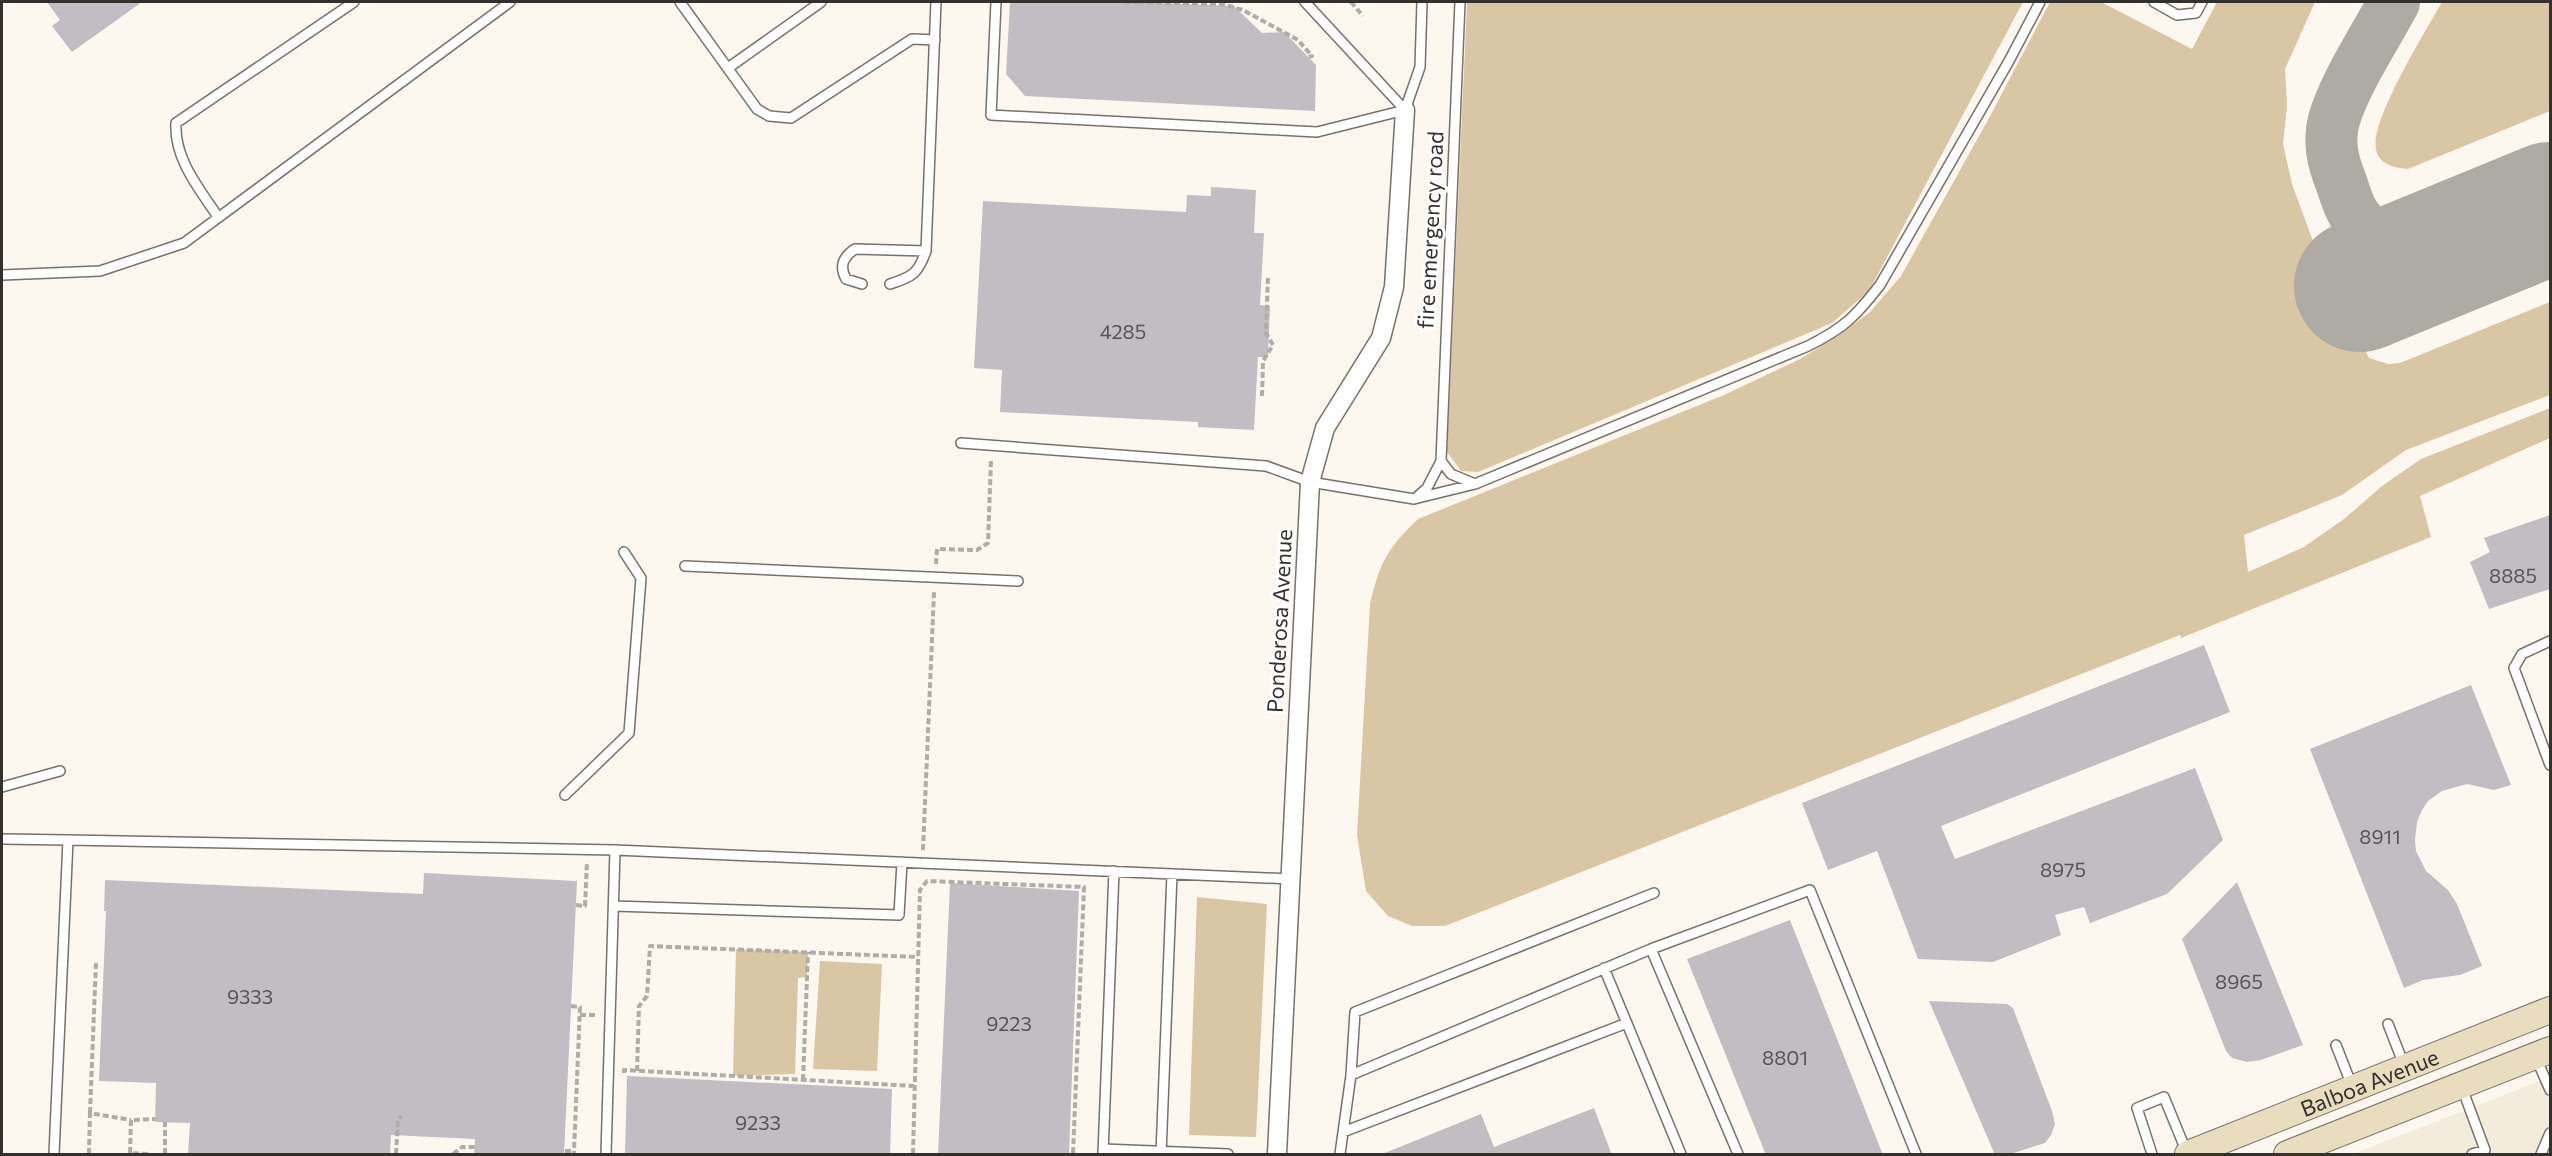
<svg xmlns="http://www.w3.org/2000/svg" width="2552" height="1156" font-family="Commissioner,sans-serif">
	<style>
		.built { fill: #f3ebdc }
		.green { fill: #d8c6a5 }
		.lines { fill: none; stroke-linecap: round; stroke-linejoin: round }
		.taxiway { stroke: #aeaba5; stroke-width: 52 }
		.runway { stroke: #aeaba5; stroke-width: 132 }
		.building { fill: #c2bdc3 }
		.service-casing { stroke: #76726b; stroke-width: 12 }
		.minor-casing { stroke: #76726b; stroke-width: 21 }
		.secondary-casing { stroke: #76726b; stroke-width: 28 }
		.path { stroke: #afada7; stroke-width: 4; stroke-dasharray: 6 3; stroke-linecap: butt }
		.service { stroke: #fff; stroke-width: 9 }
		.minor { stroke: #fff; stroke-width: 18 }
		.secondary { stroke: #e9dcbf; stroke-width: 26 }
		.labels { text-anchor: middle; dominant-baseline: central; stroke-width: 6; stroke-linejoin: round; paint-order: stroke }
		.number-label { font-size: 20px; fill: #565453 }
		.street-label { font-size: 22px; fill: #32312e; stroke: #fff }
	</style>
	<rect width="100%" height="100%" fill="#fcf8f0"/>
	<path class="built" d="M2550,1077V1154H2353Z"/>
	<path class="green" d="M1467,2H2023L1869,291L1832,323L1478,472L1461,471L1447,452Z
		M2050,2H2101L2192,49L2217,2H2315L2285,69L2287,106L2283,144L2292,184L2313,241L2369,358L2388,364L2400,363L2550,302V395L2406,450L2342,495L2244,535L2248,572L2304,547L2344,519L2382,486L2421,459L2550,408V438L2420,496L2431,537L2181,638L2180,635L1445,926H1412L1388,916L1366,891L1357,835L1370,604C1380,562 1387,549 1418,519L1724,395L1800,359L1841,334L1870,312L1901,276L1988,120Z
		M2442,2H2550V111L2408,169C2394,168 2378,164 2376,149C2370,120 2426,31 2442,2Z
		M1197,897L1267,904L1256,1137L1189,1135Z
		M736,949L808,952L807,977L798,978L795,1074L733,1076Z
		M820,961L882,964L877,1071L813,1069Z"/>
	<g class="lines">
		<path class="taxiway" d="M2394,2C2376,36 2344,84 2334,120C2328,142 2333,162 2341,182C2345,193 2348,206 2355,216C2375,247 2410,252 2444,252"/>
		<path class="runway" d="M2360,286L2550,208"/>
	</g>
	<path class="building" d="M47,2H142L72,52L52,26L60,20Z
		M1010,2H1125L1234,6L1262,33L1284,32L1316,65L1315,111L1025,96L1006,74Z
		M1211,187L1256,190L1254,233H1264L1260,305L1270,306L1268,357H1258L1254,430L1198,427V422L1000,412L1002,370L974,368L983,201L1186,212L1187,195L1211,196Z
		M2550,515V589L2489,609L2470,562L2490,552L2484,538Z
		M2204,645L2230,712L1941,826L1955,859L2195,768L2223,840L2167,894L2090,923L2084,907L2055,915L2061,935L1993,962L1918,959L1877,851L1828,870L1802,803Z
		M2471,685L2511,785L2494,790L2467,784L2442,791L2428,801L2422,810L2417,822L2415,840L2416,851L2426,871L2448,890L2457,904L2482,966L2460,975L2423,980L2404,988L2310,749Z
		M424,873L577,881L564,1155H474L475,1139L391,1135L390,1155H188L190,1123L155,1122L156,1083L99,1081L106,911H104L105,880L423,894Z
		M2237,882L2303,1045L2261,1060L2247,1062L2232,1058L2226,1051L2182,939Z
		M950,883L1079,891L1069,1155H938Z
		M1790,920L1883,1155H1766L1687,959Z
		M1929,1001L2007,1004L2013,1008L2052,1111L2055,1124L2051,1135L2045,1143L2007,1155H1995Z
		M627,1076L892,1089L890,1155H625Z
		M1594,1108L1612,1155H1380L1481,1114L1494,1147Z"/>
	<g class="lines">
		<defs>
			<path id="service" d="M680,2L757,109L769,116L791,118L912,39L935,40
				M996,2L991,115L1317,132L1405,110
				M1305,2L1405,110
				M1460,2L1441,461L1451,474L1475,484
				M2154,2L2177,15L2196,13L2202,2
				M728,68L821,2
				M1405,110L1420,67L1422,2
				M218,217C199,188 174,159 176,123L354,2
				M2,275L100,271L184,243L510,2
				M862,284L846,279C839,266 843,257 855,249L926,251
				M890,284C912,277 918,274 926,251L936,2
				M961,443L1266,466L1310,482L1414,499L1475,484L1808,346C1844,328 1855,317 1880,285L2009,61L2040,2
				M1418,496L1427,488L1441,461
				M685,566L1018,581
				M2550,641L2522,654L2514,668L2550,765
				M2,787L60,771
				M565,795L629,733L641,578L624,552
				M2,839L68,840
				M614,906L899,915L902,862
				M1651,949L1810,890L1916,1154
				M1604,968L1681,1154
				M2388,1024L2404,1065
				M2336,1045L2352,1086
				M2536,1058L2550,1090
				M1351,1075L1355,1012L1654,893
				M2462,1088L2485,1150L2472,1154
				M1343,1132L1627,1023
				M1103,1149L1228,1154
				M54,1154L68,840L615,850L1291,879
				M606,1154L615,850
				M1103,1154L1114,871
				M1161,1154L1172,874
				M1340,1154L1351,1075L1651,949L1738,1154
				M2152,1154L2137,1108L2164,1097L2187,1153
				M2541,1154L2550,1133"/>
			<path id="minor" d="M1277,1154L1310,482L1325,428L1381,338L1394,287L1405,110"/>
			<g id="secondary">
				<path id="s1" d="M2188,1154L2550,1010"/>
				<path d="M2287,1154L2550,1050"/>
			</g>
		</defs>
		<use href="#service" class="service-casing"/>
		<use href="#minor" class="minor-casing"/>
		<use href="#secondary" class="secondary-casing"/>
		<path class="path" d="M1125,2H1138
			M1138,2L1222,4L1243,10L1298,40L1312,56L1309,57
			M1351,2L1363,16
			M1262,396L1263,361L1273,345L1266,333L1268,276
			M936,564L937,549L977,550L988,543L991,460
			M923,850L934,592
			M576,905L585,906L587,861
			M571,1006L580,1007L574,1151
			M580,1015H597
			M637,1071L639,1006L647,996L650,946L918,957
			M624,1073V1070L914,1086
			M803,1080L808,952
			M90,1113L96,962
			M565,1151H574V1154
			M89,1154L90,1113L131,1120
			M148,1154L130,1153L131,1120L155,1119
			M165,1154V1122
			M396,1154L398,1119L402,1116
			M453,1154L462,1147H475
			M913,1154L920,890L927,881L1084,887L1073,1154"/>
		<use href="#service" class="service"/>
		<use href="#minor" class="minor"/>
		<use href="#secondary" class="secondary"/>
	</g>
	<g class="labels">
		<g class="number-label">
			<text x="1123" y="331">4285</text>
			<text x="2513" y="575">8885</text>
			<text x="2380" y="836">8911</text>
			<text x="2063" y="869">8975</text>
			<text x="2239" y="981">8965</text>
			<text x="250" y="996">9333</text>
			<text x="1009" y="1023">9223</text>
			<text x="1785" y="1057">8801</text>
			<text x="758" y="1122">9233</text>
		</g>
		<g class="street-label">
			<text transform="translate(1430 230) rotate(-87)">fire emergency road</text>
			<text transform="translate(1279 621) rotate(-87)">Ponderosa Avenue</text>
			<text stroke="none"><textPath href="#s1" startOffset="195">Balboa Avenue</textPath></text>
		</g>
	</g>
	<rect width="2552" height="1156" fill="none" stroke="#32312e" stroke-width="6"/>
</svg>
